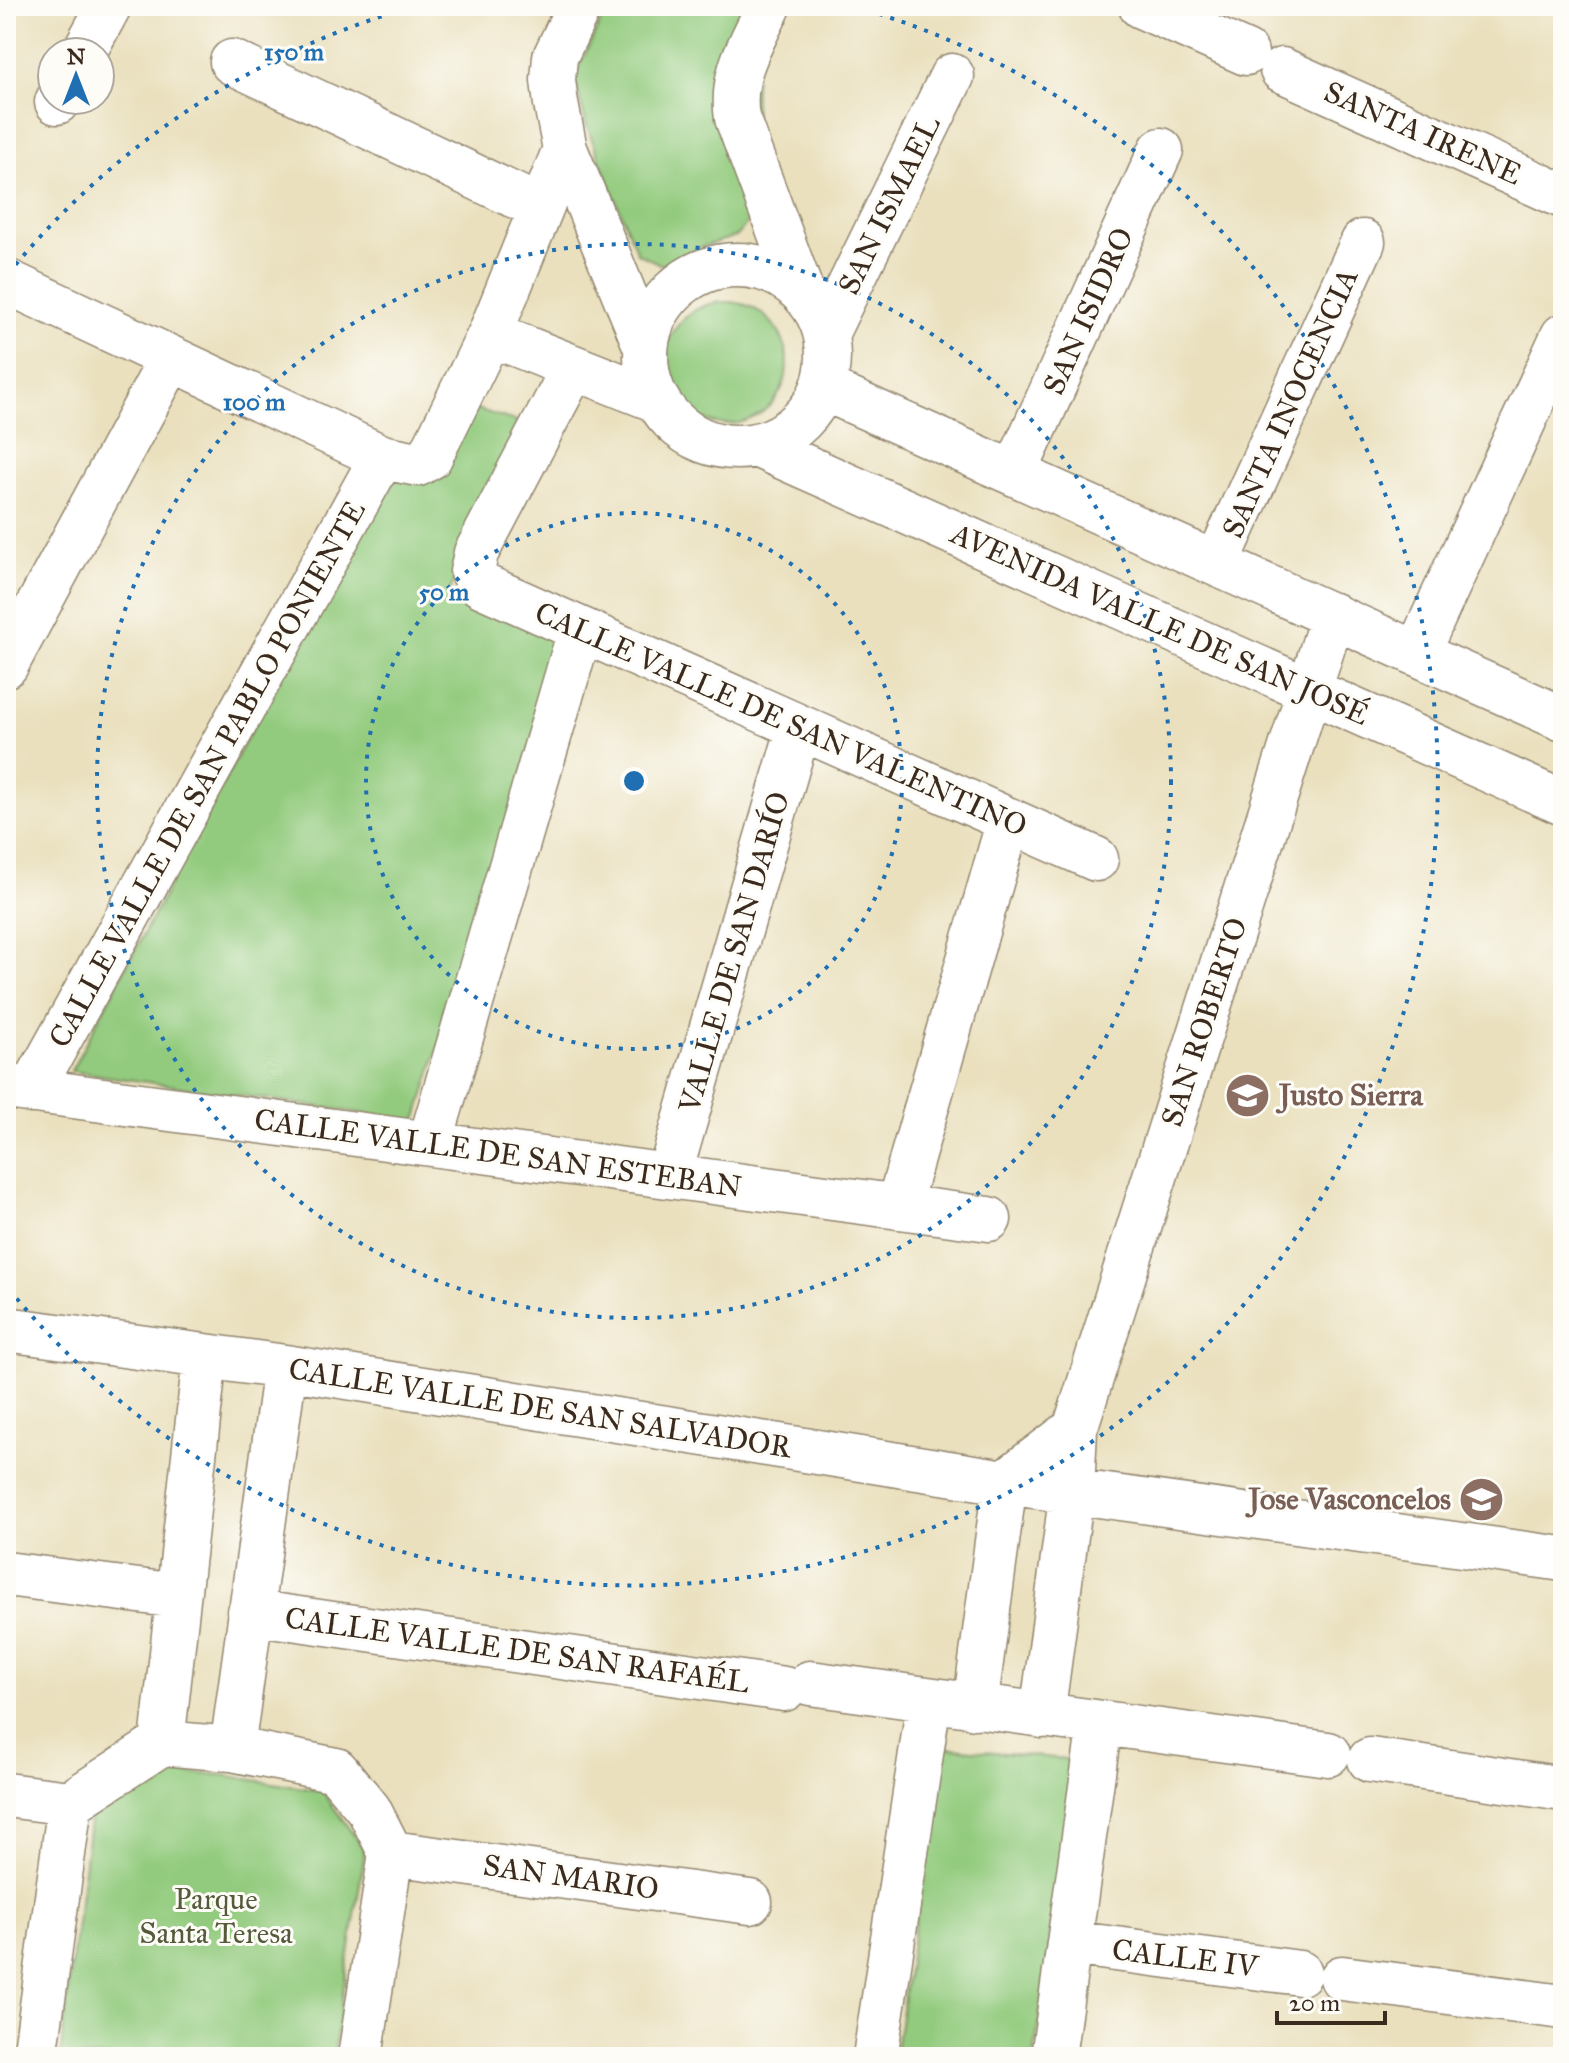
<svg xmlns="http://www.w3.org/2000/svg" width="1569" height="2063" font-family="'IM FELL Great Primer',serif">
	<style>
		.green { fill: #93cb7e; stroke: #677a4e; stroke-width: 2 }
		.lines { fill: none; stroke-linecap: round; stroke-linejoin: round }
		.minor-casing { stroke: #92856e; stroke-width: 47 }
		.minor { stroke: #fff; stroke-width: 44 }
		.ring { fill: none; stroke: #1f6fb2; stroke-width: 4; stroke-dasharray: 4 8 }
		.labels { text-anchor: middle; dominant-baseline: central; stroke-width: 6; stroke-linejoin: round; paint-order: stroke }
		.street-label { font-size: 30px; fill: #3b2a1e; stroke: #fdfcf7 }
		.education-label { font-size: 30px; font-weight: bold; fill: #785e54; stroke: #fdfcf7; text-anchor: start }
		.park-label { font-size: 30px; fill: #555a3b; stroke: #fdfcf7 }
		.centre { fill: #1f6fb2; stroke: #fdfcf7; stroke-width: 4 }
		.ring-label { font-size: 24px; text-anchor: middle; font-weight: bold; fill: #1f6fb2; stroke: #fdfcf7; stroke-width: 6; stroke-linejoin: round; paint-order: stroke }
	</style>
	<rect width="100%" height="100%" fill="#fdfcf7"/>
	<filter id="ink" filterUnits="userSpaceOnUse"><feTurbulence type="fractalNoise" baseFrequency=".0125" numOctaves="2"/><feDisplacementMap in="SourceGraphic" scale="16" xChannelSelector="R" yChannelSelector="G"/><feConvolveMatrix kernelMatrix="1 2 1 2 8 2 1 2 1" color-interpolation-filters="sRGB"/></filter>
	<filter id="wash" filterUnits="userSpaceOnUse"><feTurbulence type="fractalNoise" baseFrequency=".006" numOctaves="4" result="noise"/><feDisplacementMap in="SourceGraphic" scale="32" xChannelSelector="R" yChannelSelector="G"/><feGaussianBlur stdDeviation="1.8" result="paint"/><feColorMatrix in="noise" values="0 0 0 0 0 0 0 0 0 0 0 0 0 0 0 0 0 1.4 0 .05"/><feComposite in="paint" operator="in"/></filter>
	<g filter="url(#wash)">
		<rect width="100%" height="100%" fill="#eae0be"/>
		<path class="green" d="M608,6H756L753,215L737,236L701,247L662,265L637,253L587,127L574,77Z
			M665 363a61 61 0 1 1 122 0a61 61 0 1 1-122 0Z
			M473,408L528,425L449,592L562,644L416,1121L71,1071L391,466Z
			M941,1747L1075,1760L1034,2057H895Z
			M152,1772L223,1775L322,1791L365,1851L333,2057H60L91,1814Z"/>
	</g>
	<g filter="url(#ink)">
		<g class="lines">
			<defs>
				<path id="minor" d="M579,6L555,57L553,80L556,104L565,149L645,345
					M769,6C751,44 730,75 737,118L801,290
					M1141,6L1246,53
					M84,52L109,6
					M232,62L541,208
					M1282,70L1563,196
					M57,102L58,100
					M646 356a91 91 0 1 1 182 0a91 91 0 1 1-182 0Z
					M6,281L382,457L418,464L430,457L490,334L565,149
					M490,334L654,399
					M826,334L952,76
					M573,369L476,553L472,572L481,585L1096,859
					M823,388L1563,719
					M756,445L1563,803
					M1015,472L1161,150
					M1217,563L1363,242
					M1417,653L1563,336
					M6,665L171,359
					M6,1087L989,1219
					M31,1091L382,457
					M430,1143L580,631
					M669,1176L799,727
					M898,1207L1009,820
					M6,1329L285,1367L1005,1482L1563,1559
					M6,1574L178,1596
					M250,1612L784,1689
					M810,1683L1328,1754
					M975,1707L1005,1482L1075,1429
					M1042,1716L1072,1491L1075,1429L1333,615
					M162,1743L205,1357
					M232,1749L285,1367
					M1370,1760L1563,1789
					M6,1795L70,1803
					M391,1853L750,1902
					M1069,1943L1300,1973
					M1342,1978L1563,2007
					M35,2057L70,1803L162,1743L232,1749L336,1770L369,1810L391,1853L360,2057
					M875,2057L929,1701
					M1053,2057L1100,1723"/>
			</defs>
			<use href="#minor" class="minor-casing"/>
			<use href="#minor" class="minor"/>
		</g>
	</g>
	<g class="ring">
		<circle cx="634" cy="781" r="268"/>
		<circle cx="634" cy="781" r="537"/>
		<path d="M8 274A805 805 0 0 1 412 7M856 7A805 805 0 1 1 8 1288"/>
	</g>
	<defs>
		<symbol id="school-disc" viewBox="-11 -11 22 22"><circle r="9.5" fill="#8d6e63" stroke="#fdfcf7"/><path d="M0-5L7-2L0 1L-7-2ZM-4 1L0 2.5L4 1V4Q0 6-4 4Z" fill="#fff"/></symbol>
	</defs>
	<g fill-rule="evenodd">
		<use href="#school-disc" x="1222" y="1070" width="51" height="51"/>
		<use href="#school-disc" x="1456" y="1474" width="51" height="51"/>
	</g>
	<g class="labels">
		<g class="street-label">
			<text transform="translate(1423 133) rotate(24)">SANTA IRENE</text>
			<text transform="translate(889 205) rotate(-64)">SAN ISMAEL</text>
			<text transform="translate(1088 311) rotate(-66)">SAN ISIDRO</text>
			<text transform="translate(1290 403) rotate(-66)">SANTA INOCENCIA</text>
			<text transform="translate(1160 624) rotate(24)">AVENIDA VALLE DE SAN JOSÉ</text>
			<text transform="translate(781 719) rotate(24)">CALLE VALLE DE SAN VALENTINO</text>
			<text transform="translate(207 774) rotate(-61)">CALLE VALLE DE SAN PABLO PONIENTE</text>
			<text transform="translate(734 952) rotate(-74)">VALLE DE SAN DARÍO</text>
			<text transform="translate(1204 1022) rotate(-72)">SAN ROBERTO</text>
			<text transform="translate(498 1153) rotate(8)">CALLE VALLE DE SAN ESTEBAN</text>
			<text transform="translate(540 1408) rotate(9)">CALLE VALLE DE SAN SALVADOR</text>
			<text transform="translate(517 1650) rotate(8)">CALLE VALLE DE SAN RAFAÉL</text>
			<text transform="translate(571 1877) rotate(8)">SAN MARIO</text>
			<text transform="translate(1185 1958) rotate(7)">CALLE IV</text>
		</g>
		<g class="education-label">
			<text x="1279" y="1095">Justo Sierra</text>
			<text x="1451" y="1499" text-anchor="end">Jose Vasconcelos</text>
		</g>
		<g class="park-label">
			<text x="216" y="1899">Parque<tspan x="216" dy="34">Santa Teresa</tspan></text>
		</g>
	</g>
	<circle cx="634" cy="781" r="12" class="centre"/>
	<g class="ring-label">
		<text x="294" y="60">150 m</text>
		<text x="254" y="410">100 m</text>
		<text x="444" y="600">50 m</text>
	</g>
	<rect width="1569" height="2063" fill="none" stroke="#fdfcf7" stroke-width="32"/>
	<g transform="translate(76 76)"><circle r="38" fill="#fdfcf7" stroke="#afa8a0" stroke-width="2"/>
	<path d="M0-6L14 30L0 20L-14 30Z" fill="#1f6fb2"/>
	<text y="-12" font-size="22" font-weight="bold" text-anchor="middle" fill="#3b2a1e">N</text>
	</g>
	<path d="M1277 2011v12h108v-12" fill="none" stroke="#3b2a1e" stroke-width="4"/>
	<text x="1289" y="2011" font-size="24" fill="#3b2a1e" stroke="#fdfcf7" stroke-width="6" paint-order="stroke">20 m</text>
</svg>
